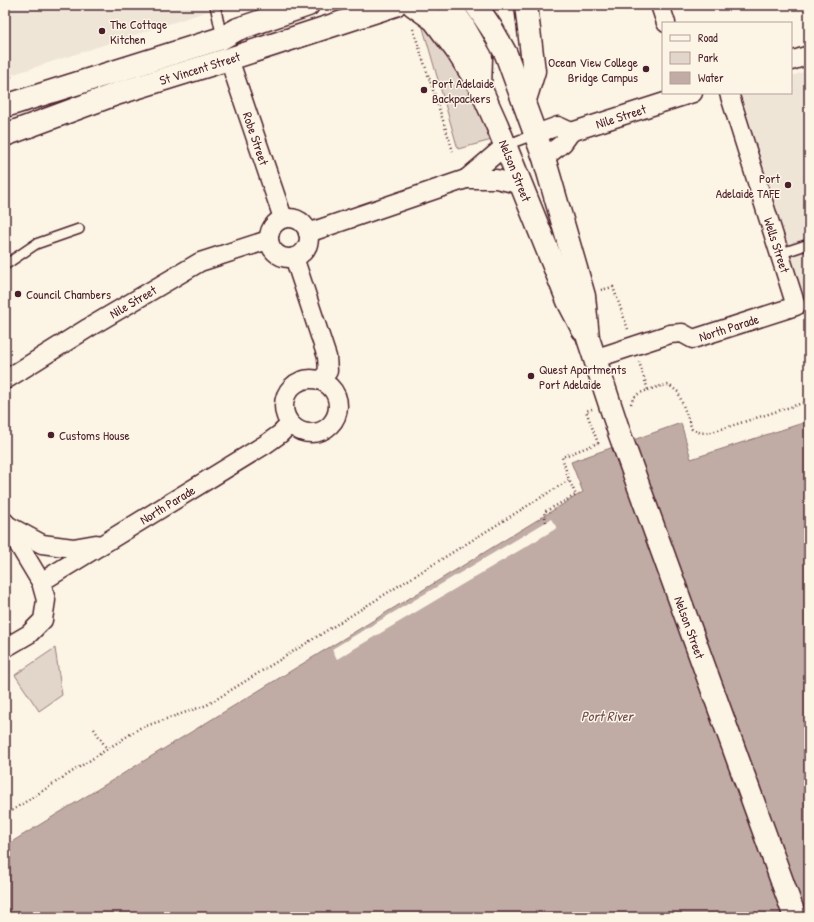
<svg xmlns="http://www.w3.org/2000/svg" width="814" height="922" font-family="'Patrick Hand',sans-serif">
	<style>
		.built { fill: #eee5d7 }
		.green { fill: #e2d5ca; stroke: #967a7a }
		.water { fill: #c0aca5; stroke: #917474 }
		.pier { fill: #fcf5e5 }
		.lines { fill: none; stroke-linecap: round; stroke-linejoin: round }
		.lane-casing { stroke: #4a1f2b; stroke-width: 12 }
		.street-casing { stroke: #4a1f2b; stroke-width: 21 }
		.secondary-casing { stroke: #4a1f2b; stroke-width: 25 }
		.path { stroke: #4a1f2b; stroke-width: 2.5; stroke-dasharray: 1 3; stroke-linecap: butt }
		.lane { stroke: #fcf5e5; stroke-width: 9 }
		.street { stroke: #fcf5e5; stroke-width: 18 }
		.secondary { stroke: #fcf5e5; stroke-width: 22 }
		.poi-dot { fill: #4a1f2b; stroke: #fcf5e5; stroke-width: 1.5 }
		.labels { text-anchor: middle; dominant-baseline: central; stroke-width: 3; stroke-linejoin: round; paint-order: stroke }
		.poi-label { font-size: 13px; fill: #4a1f2b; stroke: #fcf5e5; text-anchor: start }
		.street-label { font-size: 13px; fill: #4a1f2b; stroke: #fcf5e5 }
		.water-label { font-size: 14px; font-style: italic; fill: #6d4950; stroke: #fcf5e5 }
	</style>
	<rect width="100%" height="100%" fill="#fcf5e5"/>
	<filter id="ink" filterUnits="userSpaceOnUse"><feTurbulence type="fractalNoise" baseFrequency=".025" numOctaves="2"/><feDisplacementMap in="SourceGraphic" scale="8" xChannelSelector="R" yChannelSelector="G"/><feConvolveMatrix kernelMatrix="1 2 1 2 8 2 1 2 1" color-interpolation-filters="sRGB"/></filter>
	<g filter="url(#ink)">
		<path class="built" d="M5,5H227L5,77Z
			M809,70V319L797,276L738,93H791V76Z"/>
		<path class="green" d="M421,21L457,62L492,140L458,149Z
			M55,648L62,695L39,711L15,675Z"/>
		<path class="water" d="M809,421V917H5V846L583,492L571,462L681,423L691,459Z"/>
		<path class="pier" d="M551,519L557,528L337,659L332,649Z"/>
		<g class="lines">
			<defs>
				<path id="lane" d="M215,5L222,38
					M506,145L536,134
					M779,254L809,244
					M5,265L36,244L79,229"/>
				<g id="street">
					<path d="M660,5L666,23"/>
					<path id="s1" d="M229,59L283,218"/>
					<path d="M791,61L809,55"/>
					<path d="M536,134L558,126L571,132"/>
					<path id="s2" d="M544,158L563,143L571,132L693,93"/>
					<path d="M466,179L506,145"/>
					<circle cx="289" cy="238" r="20"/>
					<path d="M308,233L466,179H496L522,185"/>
					<path d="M294,257L327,357L328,371L321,381"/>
					<path id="s3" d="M594,359L670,334L682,333L693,339L796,306L729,93"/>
					<circle cx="311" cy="406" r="27"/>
					<path id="s4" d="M5,380L88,328L200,262L268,240"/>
					<path d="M5,522L41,582L46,600L43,620L29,634L5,648"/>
					<path d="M7,525L42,544L73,548L96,544"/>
					<path id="s5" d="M41,582L266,444L280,434L290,424"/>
				</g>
				<g id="secondary">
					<path id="s6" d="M413,5L434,20L457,51L480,87L497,125L568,301L583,330"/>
					<path d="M449,5L462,24L481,57L480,87"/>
					<path id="s7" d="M476,5L492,29L506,54L544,158L584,296L588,338L620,435L795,917"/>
					<path d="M524,103L534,71L526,5"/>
					<path d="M5,106L222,38L238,29L308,5"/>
					<path id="s8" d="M5,135L116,94L229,59L395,5"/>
				</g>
			</defs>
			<use href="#lane" class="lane-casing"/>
			<use href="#street" class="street-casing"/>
			<use href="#secondary" class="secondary-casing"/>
			<path class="path" d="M413,29L453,151
				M8,69L12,80
				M601,290L613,287L628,329
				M648,390L661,386L669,385L678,392L692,429L701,433L712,432L809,401
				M631,404C634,394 640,393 648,390L639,362
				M546,522L544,512L576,495L569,480
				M94,729L107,749
				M5,815L140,728L207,705L569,480L562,457L598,443L586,411L592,409"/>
			<use href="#lane" class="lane"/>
			<use href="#street" class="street"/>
			<use href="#secondary" class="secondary"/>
		</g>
	</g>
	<g class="poi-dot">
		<circle cx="102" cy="31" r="4"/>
		<circle cx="646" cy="69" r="4"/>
		<circle cx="424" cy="90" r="4"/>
		<circle cx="788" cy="185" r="4"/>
		<circle cx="18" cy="294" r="4"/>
		<circle cx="531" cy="376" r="4"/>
		<circle cx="51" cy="435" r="4"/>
	</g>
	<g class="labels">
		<g class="poi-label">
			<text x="110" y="24">The Cottage<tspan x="110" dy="15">Kitchen</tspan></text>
			<text x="638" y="62" text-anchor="end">Ocean View College<tspan x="638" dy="15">Bridge Campus</tspan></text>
			<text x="432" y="83">Port Adelaide<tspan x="432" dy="15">Backpackers</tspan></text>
			<text x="780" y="178" text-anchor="end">Port<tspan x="780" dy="15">Adelaide TAFE</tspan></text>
			<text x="26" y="294">Council Chambers</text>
			<text x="539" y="369">Quest Apartments<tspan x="539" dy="15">Port Adelaide</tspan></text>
			<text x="59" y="435">Customs House</text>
		</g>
		<g class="street-label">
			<text stroke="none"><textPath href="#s8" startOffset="206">St Vincent Street</textPath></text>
			<text stroke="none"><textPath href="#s2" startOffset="90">Nile Street</textPath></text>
			<text stroke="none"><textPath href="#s1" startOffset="84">Robe Street</textPath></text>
			<text stroke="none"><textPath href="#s6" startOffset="198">Nelson Street</textPath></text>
			<text transform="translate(777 245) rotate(72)">Wells Street</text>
			<text stroke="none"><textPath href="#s4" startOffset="150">Nile Street</textPath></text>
			<text stroke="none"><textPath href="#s3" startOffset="142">North Parade</textPath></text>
			<text stroke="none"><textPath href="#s5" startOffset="148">North Parade</textPath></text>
			<text stroke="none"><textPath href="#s7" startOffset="661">Nelson Street</textPath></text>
		</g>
		<g class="water-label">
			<text x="607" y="715">Port River</text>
		</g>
	</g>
	<rect width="814" height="922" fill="none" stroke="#fcf5e5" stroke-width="20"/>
	<rect x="10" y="10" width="794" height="902" fill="none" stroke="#4a1f2b" stroke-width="1.5" filter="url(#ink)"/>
	<rect x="662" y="22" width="130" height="72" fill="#fcf5e5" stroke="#b59f9b"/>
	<rect x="670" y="35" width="20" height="6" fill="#fcf5e5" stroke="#b59f9b"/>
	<text x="698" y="42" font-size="12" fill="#4a1f2b">Road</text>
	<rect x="670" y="52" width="20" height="12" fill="#e2d5ca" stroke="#b59f9b"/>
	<text x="698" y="62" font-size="12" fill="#4a1f2b">Park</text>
	<rect x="670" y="72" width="20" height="12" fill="#c0aca5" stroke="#b59f9b"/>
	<text x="698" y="82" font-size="12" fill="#4a1f2b">Water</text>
</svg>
